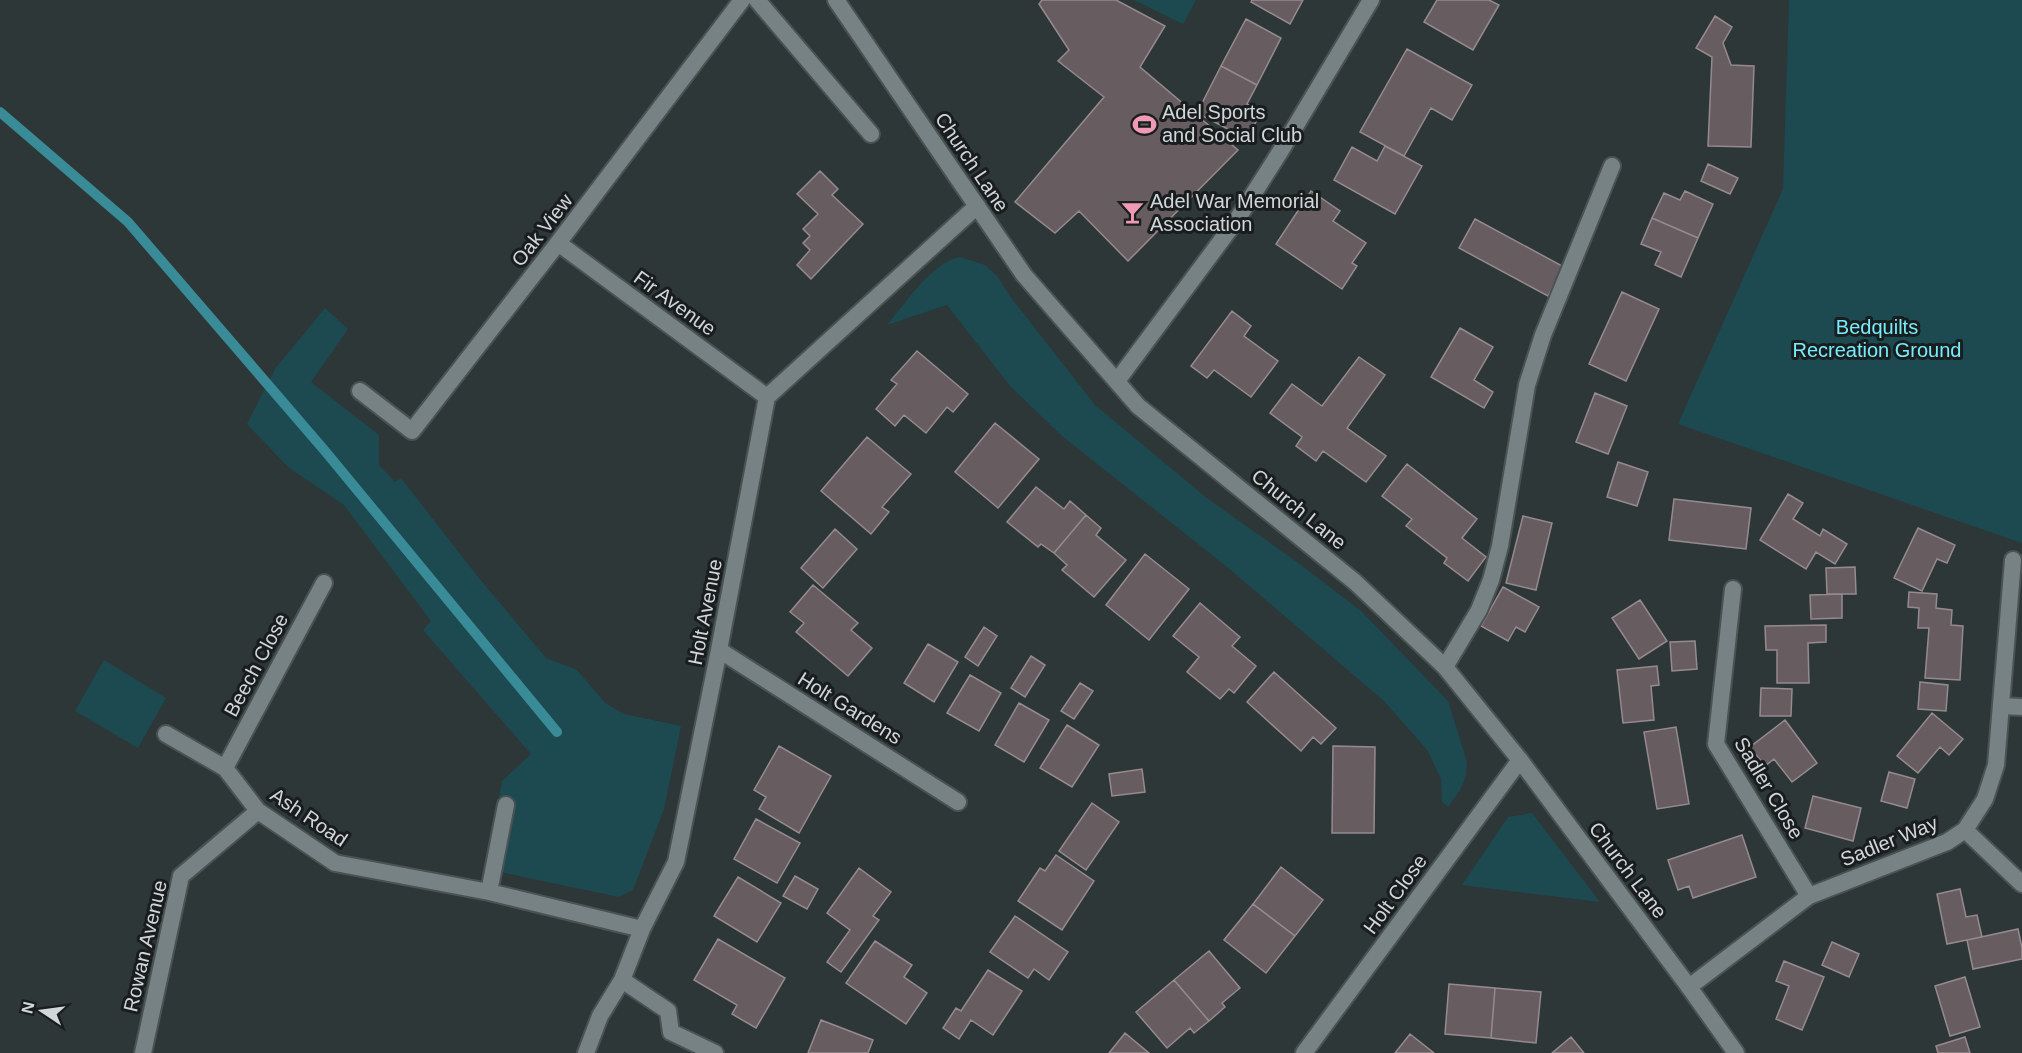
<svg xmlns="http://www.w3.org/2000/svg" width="2022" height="1053" font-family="Helvetica,sans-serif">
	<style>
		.green { fill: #1d4a50 }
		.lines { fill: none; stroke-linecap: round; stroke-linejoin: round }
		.stream { stroke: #398b97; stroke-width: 10 }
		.building { fill: #675d60; stroke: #958a8d; stroke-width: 1.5 }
		.service-casing { stroke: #4a5253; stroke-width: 20 }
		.minor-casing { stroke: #4a5253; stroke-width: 20 }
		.tertiary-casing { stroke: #4a5253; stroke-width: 20 }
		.service { stroke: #778284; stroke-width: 16 }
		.minor { stroke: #778284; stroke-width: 16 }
		.tertiary { stroke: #778284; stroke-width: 16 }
		.labels { text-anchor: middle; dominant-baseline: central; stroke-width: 6; stroke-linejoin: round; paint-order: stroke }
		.poi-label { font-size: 20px; fill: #d1d7d8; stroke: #191d1e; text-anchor: start }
		.street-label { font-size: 20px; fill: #d1d7d8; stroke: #191d1e }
		.park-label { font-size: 20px; fill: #75edfe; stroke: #191d1e }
	</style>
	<rect width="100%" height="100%" fill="#2d3738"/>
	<path class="green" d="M1134,0H1196L1183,24Z
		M1789,0H2022V543L1678,424L1783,189Z
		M960,257L985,265L997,276L1012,299L1095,405L1208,499L1297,562L1361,611L1448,701L1467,762L1466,776L1460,790L1448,807L1442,802L1441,779L1428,751L1384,701L1226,566L1062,436L1011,387L947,305L887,325C905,304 932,262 960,257Z
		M325,308L348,329L311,382L379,435V465L395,482L401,478L478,577L546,658L577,670L605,703L624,714L681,726L664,809L633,890L619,897L486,869L502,781L531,754L423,630L431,621L344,505L288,467L247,424L275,369Z
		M104,660L166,698L138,748L75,711Z
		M1532,813L1600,902L1462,885L1508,817Z"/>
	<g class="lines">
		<path class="stream" d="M0,112L128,222L325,451L557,732"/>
	</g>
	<path class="building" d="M1042,0H1116L1165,26L1140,67L1238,150L1128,261L1079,211L1055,233L1015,202L1104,97L1058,61L1069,50L1039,4Z
		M1252,0H1303L1290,24L1251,2Z
		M1437,0H1489L1499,5L1473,50L1424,22Z
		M1715,16L1732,27L1723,43L1731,65L1754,66L1751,147L1708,146L1712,57L1696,48Z
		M1246,19L1281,38L1257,85L1221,66Z
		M1407,49L1472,85L1452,120L1431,108L1404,156L1360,132Z
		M1221,66L1257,85L1247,104L1261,112L1247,139L1197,113Z
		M1385,146L1422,166L1395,214L1334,180L1352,147L1377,161Z
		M1708,164L1738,178L1730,194L1701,181Z
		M820,171L838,189L832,195L863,224L811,279L797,265L810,250L803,243L810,236L803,229L818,214L797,194Z
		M1311,191L1340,211L1333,221L1366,243L1352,263L1357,266L1342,289L1276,244Z
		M1685,191L1713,204L1698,238L1652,218L1664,193L1680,200Z
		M1652,218L1698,238L1681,277L1655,265L1661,252L1641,244Z
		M1475,219L1564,267L1548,296L1459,248Z
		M1622,292L1659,309L1626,381L1589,364Z
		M1232,311L1251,326L1244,336L1278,361L1251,397L1214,370L1207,378L1191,366Z
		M1460,328L1493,347L1474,380L1493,392L1484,408L1431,377Z
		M917,351L968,394L953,412L947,407L926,433L904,415L895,426L876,409L897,384L891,380Z
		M1359,357L1385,375L1347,428L1386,456L1366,482L1323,451L1316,461L1296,446L1302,437L1270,413L1292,384L1322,406Z
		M1595,393L1627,406L1608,454L1576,442Z
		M995,423L1039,459L998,508L955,472Z
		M867,437L911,474L882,507L889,512L871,534L821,491Z
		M1618,462L1648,472L1637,506L1607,497Z
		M1407,464L1477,519L1462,538L1486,557L1468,581L1444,563L1447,558L1406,526L1412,519L1382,496Z
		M1036,487L1064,509L1070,501L1086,515L1054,553L1041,544L1038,547L1007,522Z
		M1788,494L1803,503L1793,519L1820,536L1823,529L1847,544L1835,564L1816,552L1806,569L1760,540Z
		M1674,499L1751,508L1746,549L1669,540Z
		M1086,515L1101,528L1096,535L1126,560L1094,597L1062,570L1067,565L1054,553Z
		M1523,516L1552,523L1536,590L1506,583Z
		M1918,528L1955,545L1947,563L1937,559L1922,591L1894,578Z
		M835,529L857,549L823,588L801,568Z
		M1145,554L1189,589L1149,640L1106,605Z
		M1855,567L1856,594H1827L1826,568Z
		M813,585L858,623L851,630L872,648L848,676L796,632L804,623L790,612Z
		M1503,587L1539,607L1525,632L1516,627L1508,641L1481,626Z
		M1909,592L1937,594L1936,608L1952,610L1951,625L1963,626L1960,680L1925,678L1929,628H1918L1919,608L1908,607Z
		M1842,594V618L1811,619L1810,595Z
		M1640,600L1667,641L1639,659L1612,618Z
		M1200,603L1240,637L1232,646L1256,666L1234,693L1229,689L1220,699L1187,672L1199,657L1173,636Z
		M1826,625V642L1808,643L1809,683H1777V650H1766L1765,626Z
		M984,627L997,636L978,666L965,657Z
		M1695,641L1697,669L1672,671L1670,642Z
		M928,644L958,662L934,702L904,683Z
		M1031,656L1045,665L1025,697L1011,688Z
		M1657,666L1659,685L1651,686L1654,720L1623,723L1617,670Z
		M1274,672L1336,728L1321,744L1313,737L1301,751L1247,702Z
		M970,675L1001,693L979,731L947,713Z
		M1920,682L1948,685L1946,711L1918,709Z
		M1080,683L1093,691L1074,719L1061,711Z
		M1761,688L1792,689L1791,716H1760Z
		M1019,703L1049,720L1024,762L995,745Z
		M1932,713L1963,739L1949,755L1940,747L1918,773L1897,756Z
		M1785,720L1817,763L1792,782L1774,759L1765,766L1750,747Z
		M1067,725L1099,745L1072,787L1040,768Z
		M1676,727L1689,804L1657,809L1644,732Z
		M779,746L831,776L799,833L759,809L766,797L754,790Z
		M1333,746L1375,747L1374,833H1332Z
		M1142,769L1145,792L1112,796L1109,774Z
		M1889,772L1915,779L1907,808L1881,801Z
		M1813,796L1861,808L1853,841L1805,828Z
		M1092,803L1119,822L1086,870L1059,851Z
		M756,819L800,843L777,883L734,859Z
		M1742,835L1756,877L1693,898L1689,886L1678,890L1668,860Z
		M1056,855L1094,881L1062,930L1018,901L1040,868L1045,871Z
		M1281,867L1323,900L1295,936L1253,904Z
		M859,868L891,892L873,916L879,920L841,972L827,962L850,930L827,913Z
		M795,876L818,889L807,909L783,896Z
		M738,877L781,903L757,942L714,916Z
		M1960,889L1966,917L1977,915L1982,937L1947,944L1937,894Z
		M1253,904L1295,936L1266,973L1224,940Z
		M1015,916L1068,952L1049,980L1034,969L1028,978L990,952Z
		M2018,929L2022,948V959L1973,969L1967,940Z
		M718,939L785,978L756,1028L732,1014L737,1005L694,980Z
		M875,941L912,965L904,977L927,993L906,1024L846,983Z
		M1832,942L1859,954L1849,977L1822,965Z
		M1209,951L1240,988L1222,1003L1225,1007L1209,1021L1174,980Z
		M1784,961L1824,977L1802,1030L1776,1019L1789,986L1776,981Z
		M988,970L1022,991L993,1035L971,1020L959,1039L943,1028L956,1008L961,1011Z
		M1965,977L1980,1027L1950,1036L1935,986Z
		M1174,980L1209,1021L1194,1033L1190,1028L1167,1048L1136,1012Z
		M1449,984L1495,988L1491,1038L1445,1034Z
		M1495,988L1541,992L1536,1043L1491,1038Z
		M821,1020L873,1040L868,1053H808Z
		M1125,1033L1149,1053H1109Z
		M1410,1034L1434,1053H1395Z
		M1571,1037L1584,1053H1552Z
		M1965,1037L1970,1053H1938L1936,1046Z"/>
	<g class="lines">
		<defs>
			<path id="service" d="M1445,667L1479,610L1491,580L1500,546L1527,385L1543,335L1612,166
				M2001,706L2022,707"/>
			<path id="minor" d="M757,0L871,134
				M558,243L767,397
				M1117,381L1238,218L1280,152L1371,0
				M360,391L412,431L558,243L742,0
				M1733,589L1716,744L1809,896
				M719,650L958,802
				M166,734L225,768L258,811L335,863L489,892L642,929
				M225,768L324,583
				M1965,830L2022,884
				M489,892L506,805
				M1689,987L1809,896L1947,842L1965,830L1985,799L1996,765L2013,560
				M143,1053L181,876L258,811
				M586,1053L600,1016L622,980
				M715,1053L671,1032L668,1011L622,980L642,929L676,862L719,650L767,397L977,206
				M1304,1053L1520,760"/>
			<path id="tertiary" d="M836,0L1024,275L1138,406L1355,582L1445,667L1520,760L1689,987L1736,1053"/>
		</defs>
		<use href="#service" class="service-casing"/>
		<use href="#minor" class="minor-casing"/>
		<use href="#tertiary" class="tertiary-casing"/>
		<use href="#service" class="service"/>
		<use href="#minor" class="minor"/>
		<use href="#tertiary" class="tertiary"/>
	</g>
	<defs>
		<symbol id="stadium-bare" viewBox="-9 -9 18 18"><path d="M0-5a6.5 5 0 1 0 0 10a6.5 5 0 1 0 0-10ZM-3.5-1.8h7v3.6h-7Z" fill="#f09ab6" stroke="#191d1e" stroke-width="2.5" paint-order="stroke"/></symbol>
		<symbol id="bar-bare" viewBox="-9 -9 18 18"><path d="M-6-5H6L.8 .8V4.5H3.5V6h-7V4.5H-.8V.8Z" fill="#f09ab6" stroke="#191d1e" stroke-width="2.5" paint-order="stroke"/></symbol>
	</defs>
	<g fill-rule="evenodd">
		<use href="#stadium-bare" x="1128" y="108" width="33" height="33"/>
		<use href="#bar-bare" x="1116" y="196" width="33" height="33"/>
	</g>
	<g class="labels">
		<g class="poi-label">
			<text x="1162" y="112">Adel Sports<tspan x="1162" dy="23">and Social Club</tspan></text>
			<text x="1150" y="201">Adel War Memorial<tspan x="1150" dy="23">Association</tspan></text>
		</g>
		<g class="street-label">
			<text transform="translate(972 162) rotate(56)">Church Lane</text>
			<text transform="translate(542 230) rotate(-52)">Oak View</text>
			<text transform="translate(675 303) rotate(36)">Fir Avenue</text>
			<text transform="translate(1299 509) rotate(39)">Church Lane</text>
			<text transform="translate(705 612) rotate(-79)">Holt Avenue</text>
			<text transform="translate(256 665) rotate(-62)">Beech Close</text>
			<text transform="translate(850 708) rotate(32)">Holt Gardens</text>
			<text transform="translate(1769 788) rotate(59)">Sadler Close</text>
			<text transform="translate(309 817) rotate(34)">Ash Road</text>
			<text transform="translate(1889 841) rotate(-22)">Sadler Way</text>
			<text transform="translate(1628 870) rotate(53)">Church Lane</text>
			<text transform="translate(1395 894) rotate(-54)">Holt Close</text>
			<text transform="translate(145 946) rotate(-77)">Rowan Avenue</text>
		</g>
		<g class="park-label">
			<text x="1877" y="327">Bedquilts<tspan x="1877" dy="23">Recreation Ground</tspan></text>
		</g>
	</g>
	<g transform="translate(42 1011) rotate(283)" stroke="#191d1e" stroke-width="4.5" paint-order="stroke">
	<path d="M0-4.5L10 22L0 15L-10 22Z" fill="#d1d7d8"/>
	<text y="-9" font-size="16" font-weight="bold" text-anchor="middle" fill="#d1d7d8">N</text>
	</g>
</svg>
